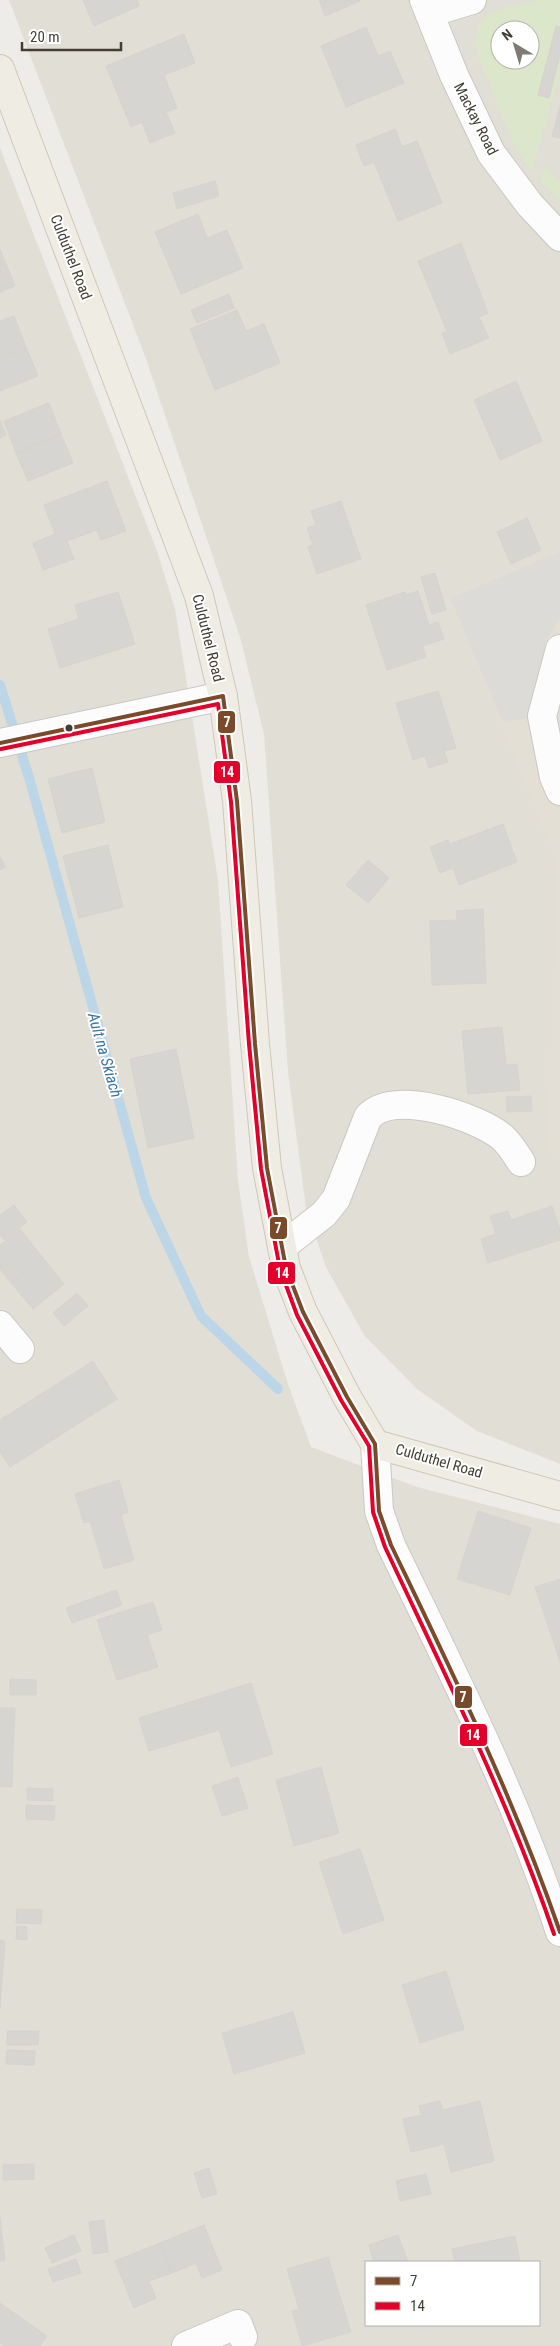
<svg xmlns="http://www.w3.org/2000/svg" width="560" height="2346" font-family="'Roboto Condensed',sans-serif">
	<style>
		.residential { fill: #e1ded6; fill-rule: evenodd }
		.education { fill: #e4dfd4 }
		.green { fill: #dbe6ca; fill-rule: evenodd }
		.parking { fill: #dddbd8 }
		.lines { fill: none; stroke-linecap: round; stroke-linejoin: round }
		.stream { stroke: #bcd6e8; stroke-width: 10 }
		.building { fill: #d7d5d1; stroke: #d6d3ce }
		.minor-casing { stroke: #cac8c4; stroke-width: 30 }
		.major-casing { stroke: #cec8b7; stroke-width: 30 }
		.minor { stroke: #fcfcfc; stroke-width: 28 }
		.major { stroke: #efece4; stroke-width: 28 }
		.bus-1-casing { stroke: #fff; stroke-width: 8 }
		.bus-2-casing { stroke: #fff; stroke-width: 8 }
		.bus-1 { stroke: #7a4b2a; stroke-width: 4 }
		.bus-2 { stroke: #e4002b; stroke-width: 4 }
		.bus-dot { fill: #423e35; stroke: #fff; stroke-width: 2 }
		.labels { text-anchor: middle; dominant-baseline: central; stroke-width: 4; stroke-linejoin: round; paint-order: stroke }
		.street-label { font-size: 15px; fill: #423e35; stroke: #fff }
		.water-label { font-size: 16px; font-style: italic; fill: #3974a3; stroke: #fff }
		.line-badge { stroke: #fff; stroke-width: 2 }
		.badge-label { font-size: 14px; text-anchor: middle; font-weight: bold; fill: #fff }
	</style>
	<rect width="100%" height="100%" fill="#eeece8"/>
	<path class="residential" d="M9,0H560V1464L477,1431L417,1389L364,1335L326,1267L306,1208L288,1072L264,734L240,637L145,356ZM500,30H530V60H500Z
		M0,148L157,551L175,609L218,880L238,1180L249,1257L288,1384L311,1447L417,1487L560,1524V2346H0ZM366,2262H539V2325H366Z"/>
	<path class="education" d="M560,552V1154L548,1152L557,861L450,598Z"/>
	<path class="green" d="M536,0H560V73L532,172C511,148 502,114 490,85C486,74 478,61 476,49C475,41 476,30 481,23C491,7 519,5 536,0ZM500,30H530V60H500Z
		M545,167L560,182V201L540,180Z"/>
	<path class="parking" d="M560,552V618L546,640L528,719L502,721L450,598Z"/>
	<g class="lines">
		<path class="stream" d="M0,685L30,781L146,1198L201,1316L278,1389"/>
	</g>
	<path class="building" d="M83,0H137L139,6L94,26Z
		M319,0H359L360,1L325,16Z
		M556,26L560,27V56L549,98L538,95Z
		M366,27L378,56L390,51L404,83L346,107L321,46Z
		M184,34L195,63L164,75L177,108L166,112L175,133L150,143L142,122L131,127L106,66Z
		M560,106V138L552,136Z
		M395,129L402,147L417,141L442,203L398,221L374,162L364,166L356,145Z
		M215,181L219,196L177,209L173,193Z
		M198,214L207,238L227,230L243,268L181,294L155,232Z
		M461,243L488,313L479,317L489,338L450,354L442,333L447,331L418,261Z
		M0,249L15,286L0,292Z
		M229,294L234,308L197,323L191,310Z
		M237,310L246,331L264,324L280,363L215,390L190,329Z
		M14,316L26,347L0,358V321Z
		M26,347L38,376L0,391V358Z
		M516,381L542,441L500,460L474,400Z
		M49,403L61,434L16,453L4,421Z
		M0,420L6,435L0,438Z
		M61,434L73,463L28,481L16,453Z
		M107,481L126,531L101,540L97,530L67,541L74,559L43,570L33,543L55,534L44,505Z
		M341,501L361,559L317,574L308,547L313,545L307,528L316,525L311,511Z
		M527,518L541,550L511,564L497,532Z
		M435,573L446,610L432,614L421,577Z
		M418,591L429,625L438,622L444,639L423,646L426,657L387,670L366,605L405,592L406,595Z
		M118,592L135,644L60,668L48,629L79,619L75,605Z
		M438,691L456,748L444,751L448,762L429,768L425,756L413,760L396,703Z
		M92,768L105,822L62,833L48,779Z
		M503,824L517,862L459,885L453,868L440,873L430,847L448,840L450,844Z
		M108,845L123,907L79,918L63,856Z
		M0,857L6,867L0,870Z
		M368,860L389,878L368,903L346,885Z
		M483,909L486,983L432,985L430,921L457,920L456,911Z
		M502,1027L506,1065L517,1064L520,1090L468,1094L462,1031Z
		M176,1049L194,1138L148,1148L130,1059Z
		M531,1096L532,1111L507,1112L506,1097Z
		M14,1205L27,1222L4,1240L0,1235V1215Z
		M552,1206L560,1230V1240L488,1263L481,1239L496,1234L490,1216L508,1211L511,1220Z
		M20,1229L43,1258L11,1283L0,1269V1245Z
		M43,1258L64,1284L33,1309L11,1283Z
		M77,1293L88,1306L64,1326L53,1313Z
		M93,1361L117,1399L10,1467L0,1452V1420Z
		M119,1480L128,1512L121,1515L134,1560L104,1569L90,1521L84,1523L75,1494Z
		M478,1511L531,1528L510,1595L457,1579Z
		M560,1579V1661L535,1587Z
		M116,1590L122,1605L72,1623L66,1608Z
		M153,1602L162,1630L147,1635L158,1667L117,1680L97,1620Z
		M10,1679L36,1680V1695H10Z
		M251,1683L273,1754L231,1767L219,1730L149,1751L139,1718Z
		M0,1708H15L13,1749H0Z
		M0,1749H13L12,1787L0,1786Z
		M321,1767L339,1833L294,1846L276,1780Z
		M238,1777L248,1808L222,1816L212,1786Z
		M27,1788L53,1789V1801L27,1800Z
		M26,1805L55,1806L54,1820L26,1819Z
		M360,1849L384,1920L343,1934L319,1862Z
		M17,1909L42,1910L41,1924L16,1923Z
		M17,1926L27,1927V1940L16,1939Z
		M0,1940L5,1941L0,2008Z
		M446,1971L464,2029L420,2043L402,1985Z
		M293,2012L305,2053L234,2074L222,2033Z
		M7,2031H39L38,2045H7Z
		M7,2050L35,2051L34,2065L6,2064Z
		M440,2101L443,2110L480,2101L494,2161L451,2172L444,2144L411,2152L403,2119L422,2115L419,2106Z
		M34,2164V2179L3,2180V2165Z
		M209,2168L217,2194L202,2198L194,2173Z
		M426,2174L431,2194L400,2201L396,2181Z
		M0,2217L5,2261H0Z
		M104,2220L108,2252L93,2254L89,2222Z
		M204,2225L222,2270L202,2278L196,2263L172,2273L160,2243Z
		M74,2235L81,2251L52,2263L45,2248Z
		M398,2235L408,2262H374L369,2245Z
		M515,2236L520,2262H455L452,2249Z
		M160,2243L172,2273L149,2281L156,2298L134,2308L115,2261Z
		M328,2257L351,2332L302,2346L292,2311L299,2309L287,2269Z
		M76,2259L81,2273L53,2282L48,2269Z
		M0,2303L47,2336L40,2346H4L0,2343Z"/>
	<g class="lines">
		<defs>
			<path id="minor" d="M424,0L454,75L491,153L530,205L560,237
				M429,13L472,0
				M560,649L542,716L554,777L560,791
				M0,743L223,696
				M282,1247L324,1214L336,1199L368,1117C393,1088 478,1117 502,1137C510,1144 515,1153 521,1162
				M0,1325L20,1349
				M375,1444L379,1511L391,1545C452,1672 517,1798 560,1932
				M186,2346L238,2324L243,2337"/>
			<path id="major" d="M0,69L199,596L223,696L237,801L255,1044L267,1168L286,1268L303,1312L347,1397L375,1444L560,1496"/>
		</defs>
		<use href="#minor" class="minor-casing"/>
		<use href="#major" class="major-casing"/>
		<use href="#minor" class="minor"/>
		<use href="#major" class="major"/>
		<defs>
			<path id="bus-1" d="M0,743L223,696L237,801L255,1044L267,1168L286,1268L303,1312L347,1397L375,1444L379,1511L391,1545C452,1672 514,1798 560,1932"/>
			<path id="bus-2" d="M1,749L218,704L231,802L249,1044L261,1169L280,1269L297,1315L341,1400L369,1446L373,1512L385,1547C445,1675 508,1800 554,1934"/>
		</defs>
		<use href="#bus-1" class="bus-1-casing"/>
		<use href="#bus-2" class="bus-2-casing"/>
		<use href="#bus-1" class="bus-1"/>
		<use href="#bus-2" class="bus-2"/>
	</g>
	<circle class="bus-dot" cx="69" cy="728" r="4.5"/>
	<g class="labels">
		<g class="street-label">
			<text transform="translate(476 119) rotate(63)">Mackay Road</text>
			<text transform="translate(71 257) rotate(69)">Culduthel Road</text>
			<text transform="translate(208 638) rotate(76)">Culduthel Road</text>
			<text transform="translate(439 1461) rotate(16)">Culduthel Road</text>
		</g>
		<g class="water-label">
			<text transform="translate(105 1055) rotate(74)">Ault na Skiach</text>
		</g>
	</g>
	<g class="line-badge">
		<rect x="217" y="710" width="19" height="24" rx="5" fill="#7a4b2a"/>
		<rect x="213" y="760" width="28" height="24" rx="5" fill="#e4002b"/>
		<rect x="269" y="1216" width="19" height="24" rx="5" fill="#7a4b2a"/>
		<rect x="267" y="1261" width="29" height="24" rx="5" fill="#e4002b"/>
		<rect x="454" y="1685" width="19" height="24" rx="5" fill="#7a4b2a"/>
		<rect x="459" y="1723" width="29" height="24" rx="5" fill="#e4002b"/>
	</g>
	<g class="badge-label">
		<text x="227" y="727">7</text>
		<text x="227" y="777">14</text>
		<text x="278" y="1233">7</text>
		<text x="282" y="1278">14</text>
		<text x="463" y="1702">7</text>
		<text x="473" y="1740">14</text>
	</g>
	<rect x="365" y="2261" width="175" height="65" fill="#ffffff" stroke="#b3b2ae"/>
	<rect x="375" y="2277" width="25" height="8" fill="#7a4b2a" stroke="#b3b2ae"/>
	<text x="410" y="2286" font-size="15" fill="#423e35">7</text>
	<rect x="375" y="2302" width="25" height="8" fill="#e4002b" stroke="#b3b2ae"/>
	<text x="410" y="2311" font-size="15" fill="#423e35">14</text>
	<g transform="translate(515 45) rotate(322)"><circle r="24" fill="#ffffff" stroke="#b3b2ae"/>
	<path d="M0-4L9 19L0 12L-9 19Z" fill="#7e7b74"/>
	<text y="-8" font-size="14" font-weight="bold" text-anchor="middle" fill="#423e35">N</text>
	</g>
	<path d="M22 42v8h99v-8" fill="none" stroke="#423e35" stroke-width="2.5"/>
	<text x="30" y="42" font-size="15" fill="#423e35" stroke="#ffffff" stroke-width="4" paint-order="stroke">20 m</text>
</svg>
